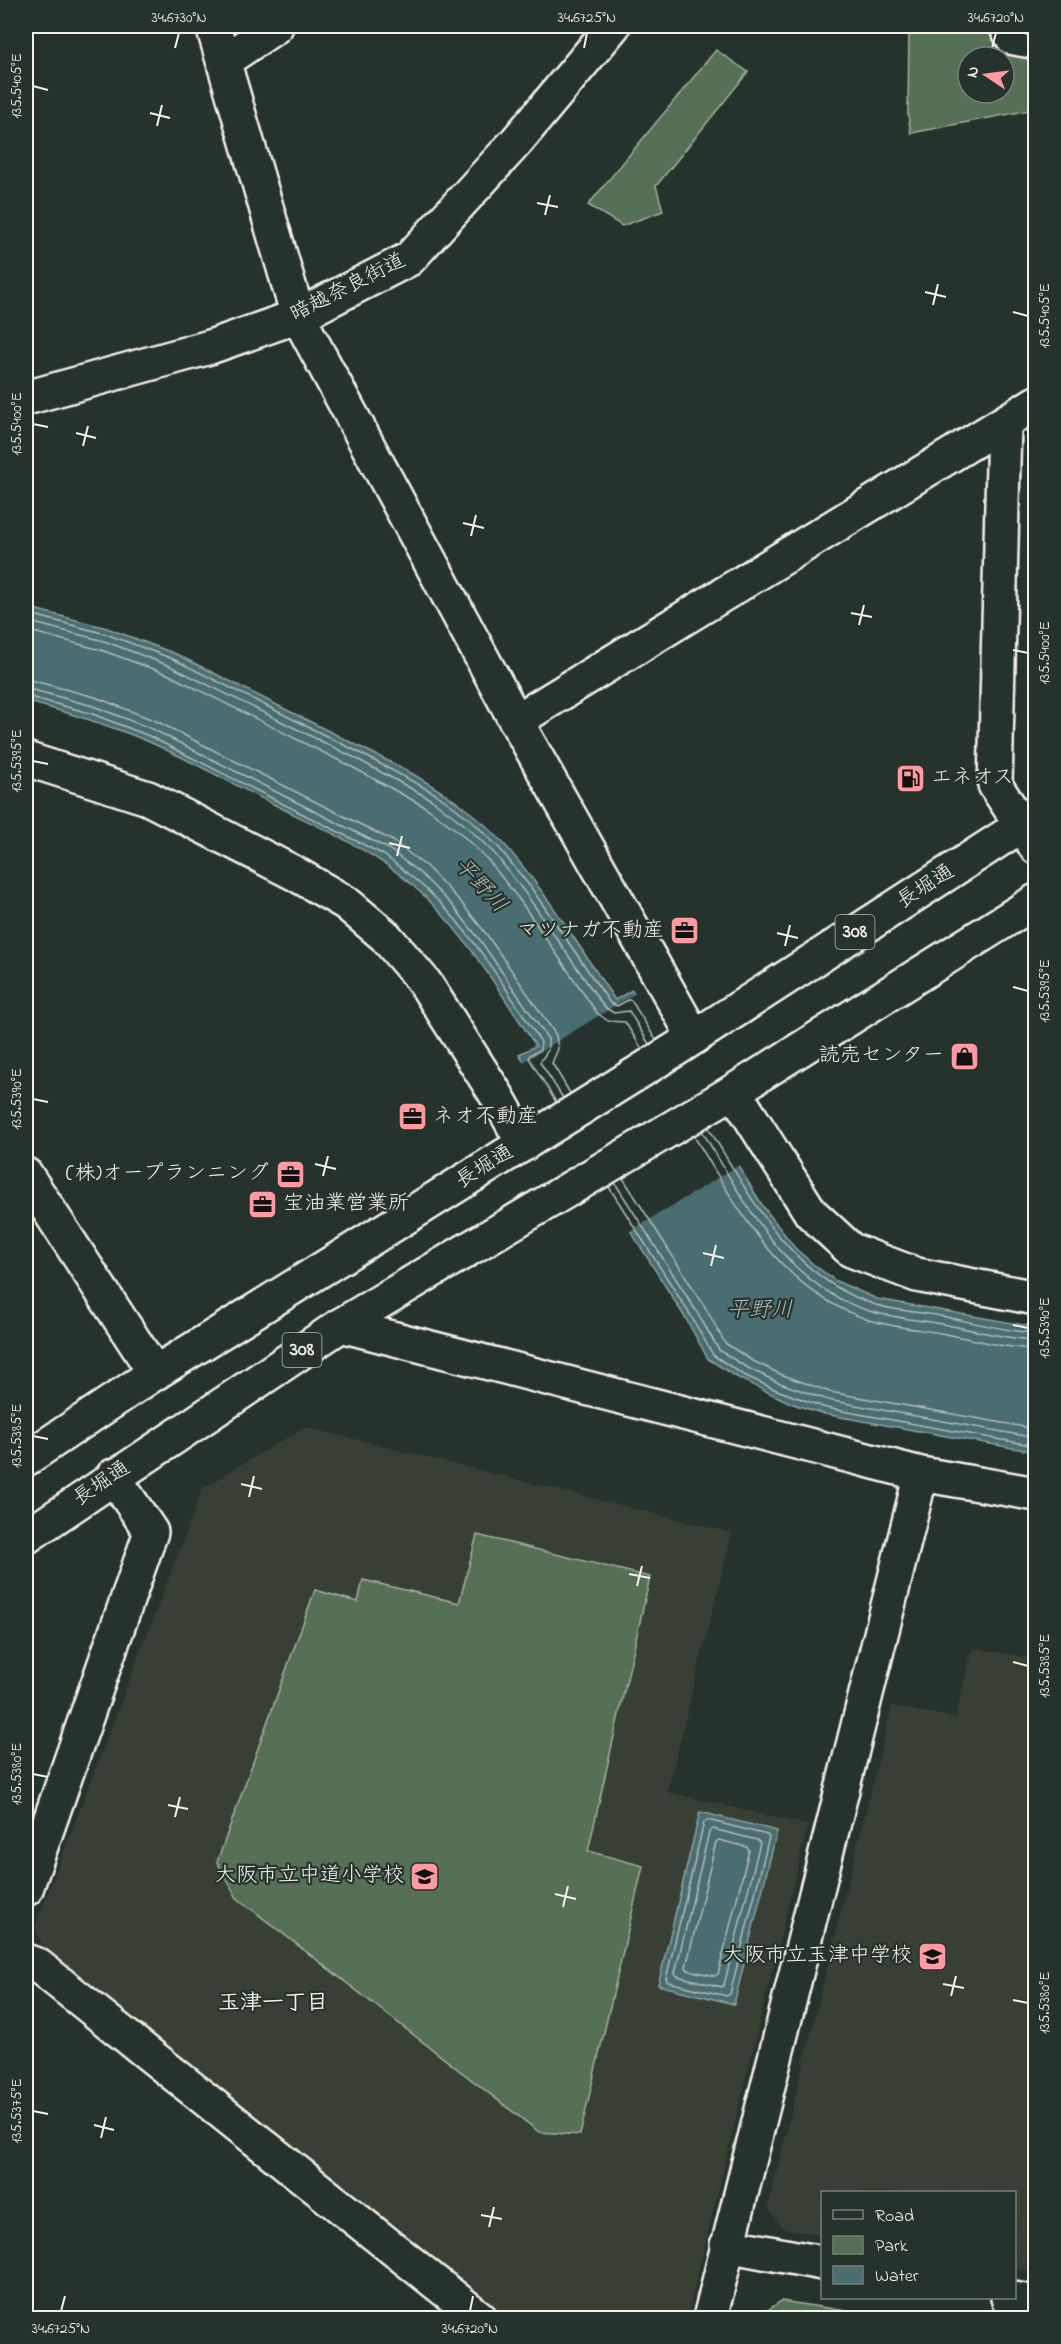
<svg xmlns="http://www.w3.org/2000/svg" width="1061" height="2344" font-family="'Indie Flower','Klee One',sans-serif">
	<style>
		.built { fill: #384036 }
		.green { fill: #546f56; stroke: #a4b09f; stroke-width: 1.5; fill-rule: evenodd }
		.water { fill: #4a6d71; stroke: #8ea2a1; stroke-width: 1.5 }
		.pier { fill: #26332d }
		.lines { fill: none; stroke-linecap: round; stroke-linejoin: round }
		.shore { stroke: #b0bcb8; stroke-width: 1.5 }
		.service-casing { stroke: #f4f1e8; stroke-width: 26 }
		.minor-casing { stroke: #f4f1e8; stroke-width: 38 }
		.trunk-casing { stroke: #f4f1e8; stroke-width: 38 }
		.service { stroke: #26332d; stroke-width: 21 }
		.minor { stroke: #26332d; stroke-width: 33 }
		.trunk { stroke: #26332d; stroke-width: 33 }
		.ticks { fill: none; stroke: #f4f1e8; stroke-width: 2 }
		.labels { text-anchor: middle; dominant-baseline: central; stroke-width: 4.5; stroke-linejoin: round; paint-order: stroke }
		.shield { fill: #26332d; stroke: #b6b8b0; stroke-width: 1.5 }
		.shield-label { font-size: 20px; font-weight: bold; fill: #f4f1e8 }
		.street-label { font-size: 21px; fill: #f4f1e8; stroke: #26332d }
		.poi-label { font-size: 21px; fill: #f4f1e8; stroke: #26332d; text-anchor: end }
		.water-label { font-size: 22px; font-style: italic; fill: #b0bcb8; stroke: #26332d }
		.neighbourhood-label { font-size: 22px; font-weight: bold; fill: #f4f1e8; stroke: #26332d }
		.neatline { fill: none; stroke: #f4f1e8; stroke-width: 2 }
		.ticks-label { font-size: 15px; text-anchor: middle; fill: #f4f1e8 }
	</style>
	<rect width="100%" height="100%" fill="#26332d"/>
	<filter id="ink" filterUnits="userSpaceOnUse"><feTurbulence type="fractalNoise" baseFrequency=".0167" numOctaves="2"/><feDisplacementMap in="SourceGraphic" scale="12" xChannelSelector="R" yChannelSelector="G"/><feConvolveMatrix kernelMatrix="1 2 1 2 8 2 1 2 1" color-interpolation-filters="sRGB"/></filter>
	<g filter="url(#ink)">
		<path class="built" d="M305,1427L732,1533L667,1792L808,1825L687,2318H506L44,1949L35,1927L203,1488Z
			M973,1648L1035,1659V2272L1015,2269L1014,2192H822V2235L783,2228L768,2207L892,1706L955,1718Z"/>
		<path class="green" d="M909,26H988L1003,51L1035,57V109L911,133L908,115ZM968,57H1004V93H968Z
			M716,50L748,72L656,186L663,211L622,226L588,205Z
			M477,1535L650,1577L588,1851L643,1866L580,2135L539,2132L237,1898L217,1862L315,1590L358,1602L363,1580L459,1603Z
			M781,2301L892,2318H756Z"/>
		<path class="water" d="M26,607L107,628L176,654L406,770C442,791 478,814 505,845C547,893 580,948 615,1000L632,990L762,1205L795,1248L814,1265L836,1281L877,1299L1035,1327V1452L824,1414L793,1404L740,1379L708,1359L686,1319L519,1054L536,1046C498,990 463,928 411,884C371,849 321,828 273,804C231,783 190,760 147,741C107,724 67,713 26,701Z
			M700,1812L777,1831L734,2004L658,1985Z"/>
		<path class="pier" d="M637,992L741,1164L627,1233L522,1063Z"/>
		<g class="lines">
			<path class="shore" d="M26,613L106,634L173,659L360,753L436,794L470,819L500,849L532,889L610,1003L617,1006L628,1000H631L656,1040
				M26,621L104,641L170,666L357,759L432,800L465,825L495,854L526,894L604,1007L614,1013L629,1011L649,1044
				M26,630L101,650L167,674L352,767L427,808L459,832L488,860L519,899L597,1013L608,1021L625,1022L642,1049
				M26,679L95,697L156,721L393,841L427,867L460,901L487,935L556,1035L558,1049L552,1063L570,1093
				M26,688L93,706L152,729L389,849L421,874L453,906L480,940L548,1039V1050L540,1062L563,1098
				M26,696L90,713L149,736L384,855C406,872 428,889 447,910C482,948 512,999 541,1042L540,1050L530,1055L529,1058L556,1102
				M708,1127C751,1197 789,1276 873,1304C894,1311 919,1312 941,1316C972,1322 1004,1331 1036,1333
				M702,1131C745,1202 786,1288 873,1312C895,1318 919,1320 941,1324C972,1329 1004,1339 1036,1340
				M694,1136C739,1210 780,1291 869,1320C892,1327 917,1329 941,1333C972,1339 1004,1348 1036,1349
				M623,1178L705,1307L725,1343L751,1360L780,1374L830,1392L1036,1429
				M615,1183L697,1312L719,1350L746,1367L777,1382L828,1400L1036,1438
				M609,1187L691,1316L713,1355L742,1374L774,1389L826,1408L1036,1446
				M708,1820L767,1835L769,1837L730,1994L727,1996L668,1982L666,1979L704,1822Z
				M713,1829L757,1840L760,1843L724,1985L722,1987L677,1976L675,1973L709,1832Z
				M719,1840L747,1847L749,1850L718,1974L715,1976L688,1970L686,1967L716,1842Z"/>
			<defs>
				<path id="service" d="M999,26L1009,43L1036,48"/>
				<path id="minor" d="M213,26L298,316L516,721L694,1037
					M224,61L276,26
					M26,398L210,347L298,316L409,259L516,142L613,26
					M1004,424L995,785L1036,847
					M516,721L1036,403
					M26,759L148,798L296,874L346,903L385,936L425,983L497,1096L524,1144
					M734,1091L811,1213L851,1250L917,1275L1036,1298
					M26,1175L155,1373
					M341,1325L921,1474L1036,1494
					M26,1889L151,1532L113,1476
					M26,1961L37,1965L480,2318
					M727,2245L822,2263
					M1008,2298L1036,2303
					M710,2318L921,1474"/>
				<path id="trunk" d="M26,1459L155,1373L676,1049L1036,816
					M26,1537L341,1325L734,1091L1036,901"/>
			</defs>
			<use href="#service" class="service-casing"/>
			<use href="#minor" class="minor-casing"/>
			<use href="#trunk" class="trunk-casing"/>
			<use href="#service" class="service"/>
			<use href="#minor" class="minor"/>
			<use href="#trunk" class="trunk"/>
		</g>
	</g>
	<path class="ticks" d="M175,48L179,33M584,48L587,33M992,48L996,33M33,86L48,90M150,113L170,118M157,126L162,105M537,203L558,207M545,215L550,195M925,292L946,297M933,305L938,284M1013,312L1028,316M33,424L48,427M76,433L96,438M83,446L88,426M463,523L484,528M471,536L476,515M851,613L872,617M859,625L864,605M1013,650L1028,653M33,761L48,764M389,843L410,848M397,856L402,836M777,933L798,938M785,946L790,925M1013,987L1028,991M33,1099L48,1102M315,1164L336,1169M323,1176L328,1156M703,1253L724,1258M711,1266L716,1245M1013,1325L1028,1328M33,1436L48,1439M241,1484L262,1489M249,1497L254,1476M629,1574L650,1578M637,1586L642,1566M1013,1662L1028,1666M33,1774L48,1777M168,1805L188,1809M175,1817L180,1797M555,1894L576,1899M563,1907L568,1886M943,1984L964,1988M951,1996L956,1976M1013,2000L1028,2003M33,2111L48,2114M94,2125L114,2130M101,2138L106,2117M481,2215L502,2219M489,2227L494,2207M61,2311L65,2296M470,2311L473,2296"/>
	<defs>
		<symbol id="fuel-square" viewBox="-11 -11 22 22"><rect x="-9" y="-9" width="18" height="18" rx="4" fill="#ff9aa2" stroke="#26332d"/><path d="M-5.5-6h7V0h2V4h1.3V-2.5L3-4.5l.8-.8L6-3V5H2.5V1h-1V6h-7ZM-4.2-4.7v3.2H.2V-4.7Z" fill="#111"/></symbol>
		<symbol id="office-square" viewBox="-11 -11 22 22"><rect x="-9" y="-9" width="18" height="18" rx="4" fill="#ff9aa2" stroke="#26332d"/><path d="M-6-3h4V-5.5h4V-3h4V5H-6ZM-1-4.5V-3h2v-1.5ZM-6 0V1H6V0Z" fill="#111"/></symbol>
		<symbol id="shop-square" viewBox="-11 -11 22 22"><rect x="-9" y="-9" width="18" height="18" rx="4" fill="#ff9aa2" stroke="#26332d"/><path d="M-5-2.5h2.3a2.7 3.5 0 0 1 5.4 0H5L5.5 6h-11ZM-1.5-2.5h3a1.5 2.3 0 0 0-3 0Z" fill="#111"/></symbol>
		<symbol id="school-square" viewBox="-11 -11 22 22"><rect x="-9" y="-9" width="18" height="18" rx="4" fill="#ff9aa2" stroke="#26332d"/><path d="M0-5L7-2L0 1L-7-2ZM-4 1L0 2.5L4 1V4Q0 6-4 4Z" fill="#111"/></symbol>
	</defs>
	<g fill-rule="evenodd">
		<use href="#fuel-square" x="894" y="762" width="33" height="33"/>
		<use href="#office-square" x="668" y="914" width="33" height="33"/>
		<use href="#shop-square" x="948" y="1040" width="33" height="33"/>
		<use href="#office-square" x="396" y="1100" width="33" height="33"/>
		<use href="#office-square" x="274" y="1158" width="33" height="33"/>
		<use href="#office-square" x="246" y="1188" width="33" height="33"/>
		<use href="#school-square" x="408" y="1860" width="33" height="33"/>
		<use href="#school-square" x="916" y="1940" width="33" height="33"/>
	</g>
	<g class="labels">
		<g class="shield">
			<rect x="835.5" y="915" width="39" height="34" rx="4.5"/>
			<rect x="282.5" y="1333" width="39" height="34" rx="4.5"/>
		</g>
		<g class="shield-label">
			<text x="855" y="932">308</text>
			<text x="302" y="1350">308</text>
		</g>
		<g class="street-label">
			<text transform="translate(348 288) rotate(-27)">暗越奈良街道</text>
			<text transform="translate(926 887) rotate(-33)">長堀通</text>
			<text transform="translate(485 1167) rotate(-32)">長堀通</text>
			<text transform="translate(102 1484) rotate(-34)">長堀通</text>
		</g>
		<g class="poi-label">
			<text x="931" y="778" text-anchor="start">エネオス</text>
			<text x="664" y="931">マツナガ不動産</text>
			<text x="944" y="1056">読売センター</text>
			<text x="433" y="1117" text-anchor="start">ネオ不動産</text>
			<text x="269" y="1174">(株)オープランニング</text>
			<text x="283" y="1204" text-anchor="start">宝油業営業所</text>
			<text x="404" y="1876">大阪市立中道小学校</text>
			<text x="912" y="1956">大阪市立玉津中学校</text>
		</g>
		<g class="water-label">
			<text transform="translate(480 886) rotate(47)">平野川</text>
			<text x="760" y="1311">平野川</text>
		</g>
		<g class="neighbourhood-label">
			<text x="273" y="2004">玉津一丁目</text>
		</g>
	</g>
	<rect width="1061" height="2344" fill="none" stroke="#26332d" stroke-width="66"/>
	<rect x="821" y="2191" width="195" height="108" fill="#26332d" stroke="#787f78" stroke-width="1.5"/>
	<rect x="833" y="2210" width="30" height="9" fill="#26332d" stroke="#787f78" stroke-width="1.5"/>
	<text x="875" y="2221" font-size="18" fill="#f4f1e8">Road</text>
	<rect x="833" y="2236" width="30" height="18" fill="#546f56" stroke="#787f78" stroke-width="1.5"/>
	<text x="875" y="2251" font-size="18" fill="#f4f1e8">Park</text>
	<rect x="833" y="2266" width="30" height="18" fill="#4a6d71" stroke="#787f78" stroke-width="1.5"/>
	<text x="875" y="2281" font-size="18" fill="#f4f1e8">Water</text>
	<g transform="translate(986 75) rotate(283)"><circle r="28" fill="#26332d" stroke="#787f78" stroke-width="1.5"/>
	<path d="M0-4.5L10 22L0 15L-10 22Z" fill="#ff9aa2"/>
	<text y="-9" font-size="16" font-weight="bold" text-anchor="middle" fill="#f4f1e8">N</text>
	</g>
	<rect x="33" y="33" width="995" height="2278" class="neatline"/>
	<g class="ticks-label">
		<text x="179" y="22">34.6730°N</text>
		<text x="587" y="22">34.6725°N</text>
		<text x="996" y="22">34.6720°N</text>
		<text transform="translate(16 86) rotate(-90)" y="5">135.5405°E</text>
		<text transform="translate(1044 316) rotate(-90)" y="5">135.5405°E</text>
		<text transform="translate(16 424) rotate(-90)" y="5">135.5400°E</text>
		<text transform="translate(1044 653) rotate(-90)" y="5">135.5400°E</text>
		<text transform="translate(16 761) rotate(-90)" y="5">135.5395°E</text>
		<text transform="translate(1044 991) rotate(-90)" y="5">135.5395°E</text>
		<text transform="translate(16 1099) rotate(-90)" y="5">135.5390°E</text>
		<text transform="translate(1044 1328) rotate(-90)" y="5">135.5390°E</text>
		<text transform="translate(16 1436) rotate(-90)" y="5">135.5385°E</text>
		<text transform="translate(1044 1666) rotate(-90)" y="5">135.5385°E</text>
		<text transform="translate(16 1774) rotate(-90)" y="5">135.5380°E</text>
		<text transform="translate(1044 2003) rotate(-90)" y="5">135.5380°E</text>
		<text transform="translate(16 2111) rotate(-90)" y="5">135.5375°E</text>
		<text x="61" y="2333">34.6725°N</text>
		<text x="470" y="2333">34.6720°N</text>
	</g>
</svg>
